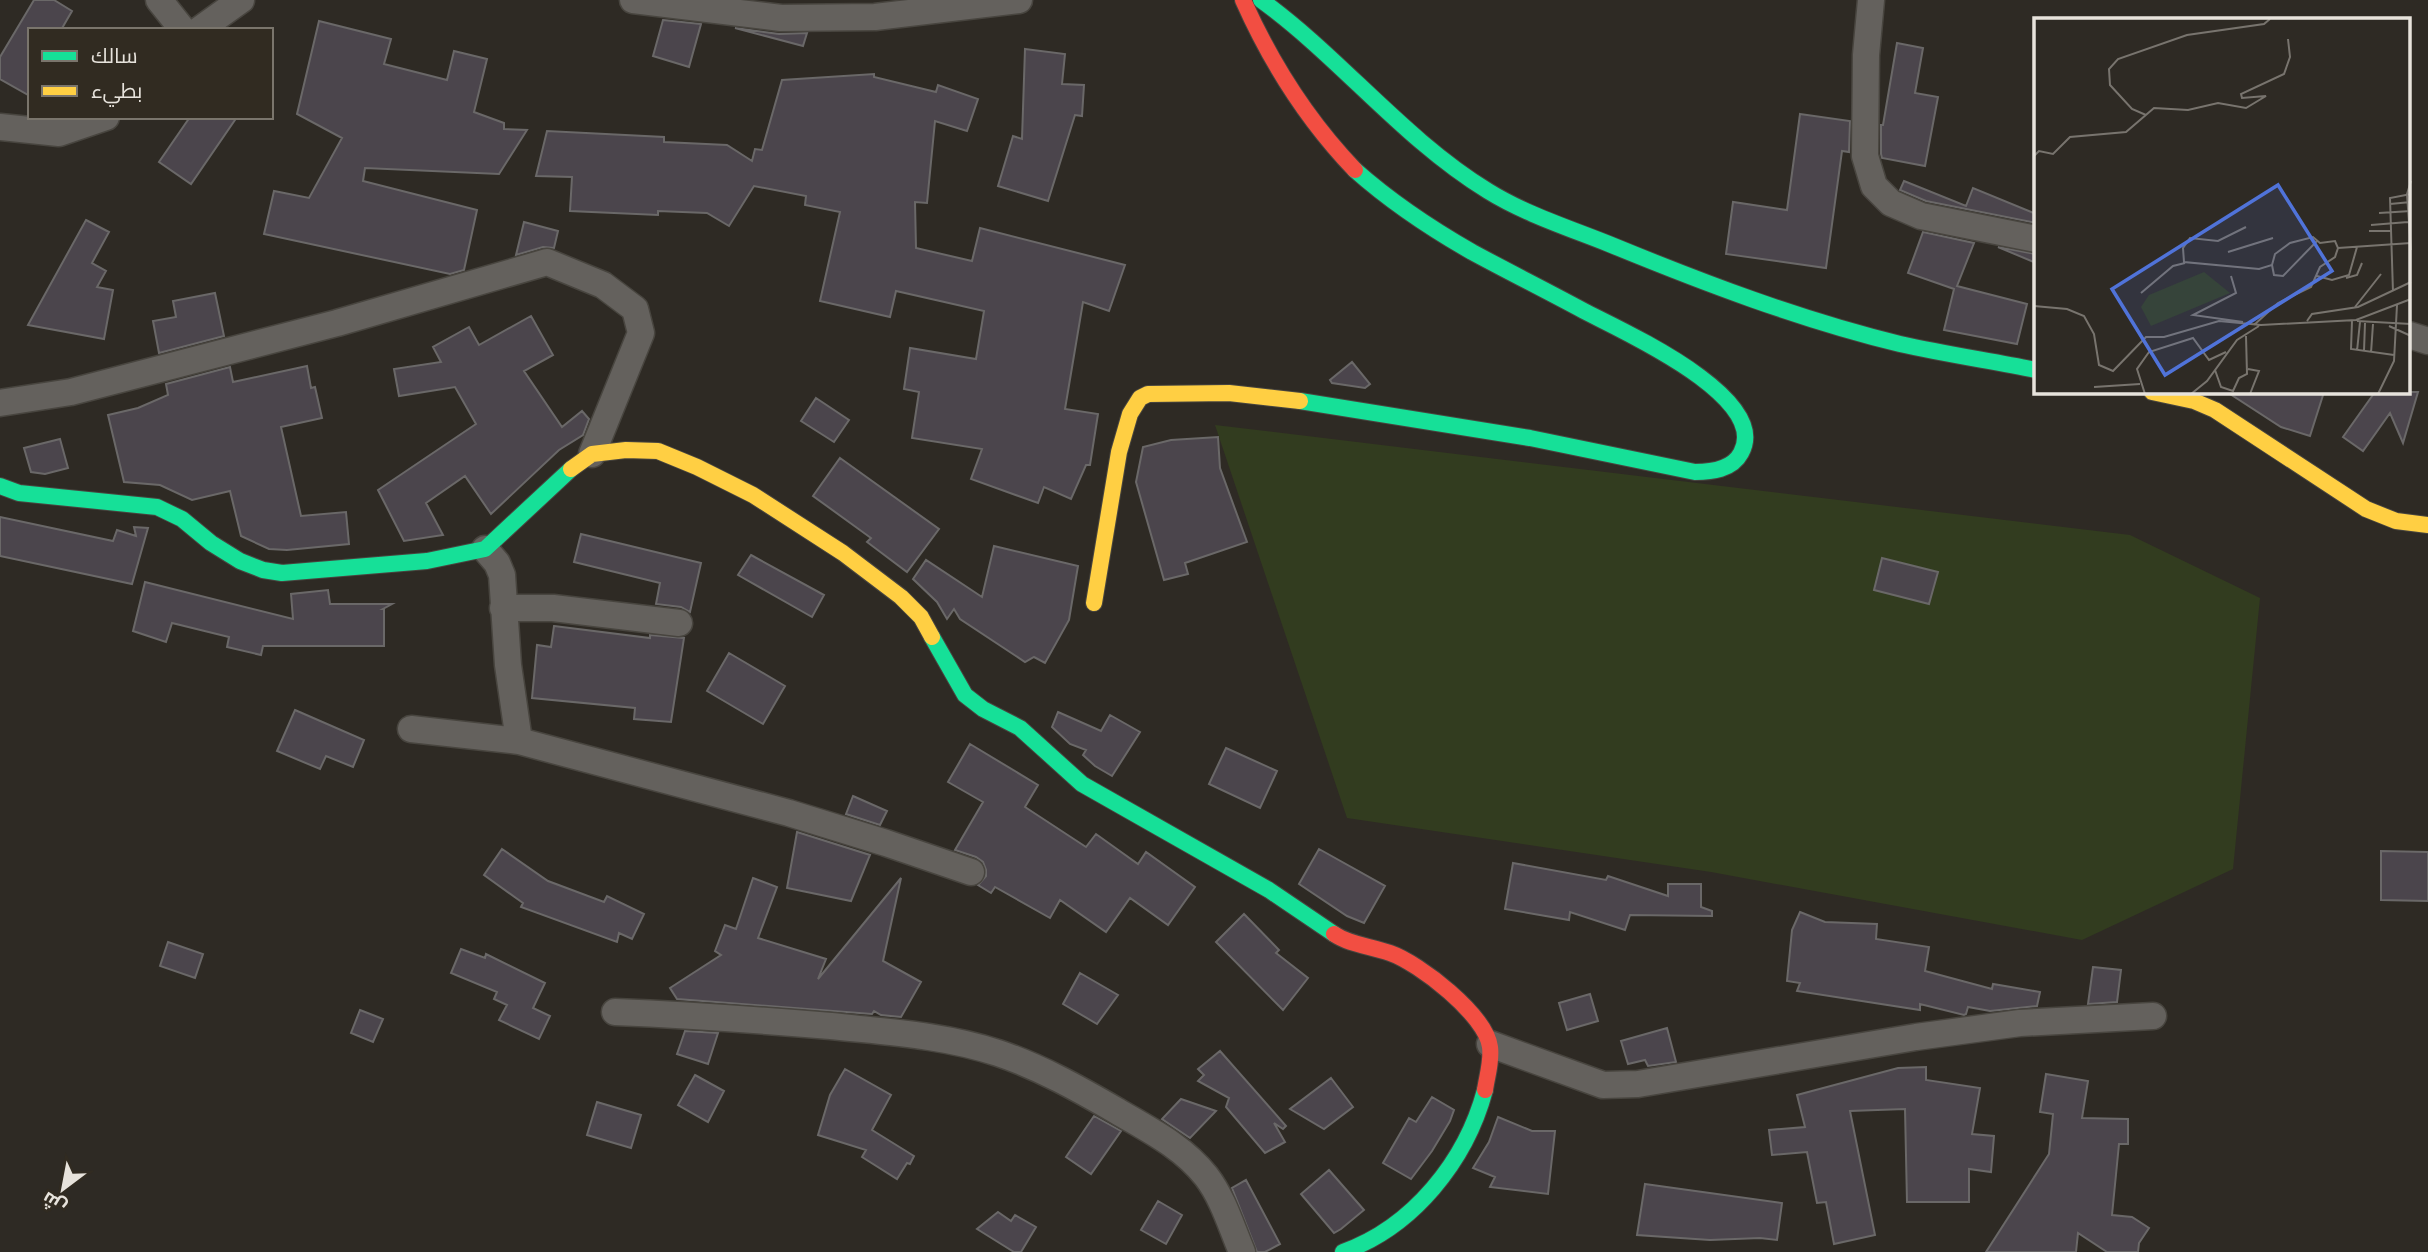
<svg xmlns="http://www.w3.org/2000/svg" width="2428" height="1252" font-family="'IBM Plex Serif',Cairo,serif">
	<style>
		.green { fill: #323c1f }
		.building { fill: #4b454c; stroke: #6a6868; stroke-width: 2 }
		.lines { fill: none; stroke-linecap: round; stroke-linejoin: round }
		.street-casing { stroke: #48453f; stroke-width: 29 }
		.fast-casing { stroke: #48453f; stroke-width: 18 }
		.slow-casing { stroke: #48453f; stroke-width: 18 }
		.jam-casing { stroke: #48453f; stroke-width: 18 }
		.street { stroke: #64615d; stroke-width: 26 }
		.fast { stroke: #16e098; stroke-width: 16 }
		.slow { stroke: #ffcf43; stroke-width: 16 }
		.jam { stroke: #f24e42; stroke-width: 16 }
		.inset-road { fill: none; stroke: #78746e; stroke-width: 2 }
		.view { fill: #5073d9; fill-opacity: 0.15; stroke: #5073d9; stroke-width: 3.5 }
		.inset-edge { fill: none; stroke: #e7e3dc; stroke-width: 3.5 }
	</style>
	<rect width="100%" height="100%" fill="#2e2a24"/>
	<path class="green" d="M1215,425L2130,535L2260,598L2233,869L2082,940L1711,872L1347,818Z"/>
	<path class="building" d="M34,0H54L72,11L61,30H30V96L0,79V57Z
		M663,20L701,24L689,67L653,56Z
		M319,21L391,39L384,64L447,80L454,51L487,59L474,112L504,123V129L527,130L499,174L365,168L363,181L477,210L464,270L450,274L264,234L274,191L309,198L342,138L297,114Z
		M735,28L779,34L807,33L803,46Z
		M1897,43L1923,48L1915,93L1938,97L1925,166L1882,158L1881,154V125H1883Z
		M1025,49L1065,54L1062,84L1084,85L1082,116L1075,115L1048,201L998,186L1013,136L1022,139Z
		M874,74V77L936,92L938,85L978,99L967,131L935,121L927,203L915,202L916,248L972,261L980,228L1125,265L1109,311L1083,302L1065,409L1098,414L1090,465H1086L1071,499L1044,487L1038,503L971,479L982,449L912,438L919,392L904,389L910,348L976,359L984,311L896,291L890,317L820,301L840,212L805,205L806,196L754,186L729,226L707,213L658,211V215L570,211L572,177L536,176L547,131L664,137V142L727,145L752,161L755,149L762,150L782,80Z
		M1800,114L1850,121L1849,152L1842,151L1826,268L1726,254L1733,202L1787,210Z
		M190,117H237L191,184L159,162Z
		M1904,181L1966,206L1973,188L2036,214V223L1926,201L1900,190Z
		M86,220L109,232L92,263L106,271L97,287L113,290L104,339L28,325Z
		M524,222L558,231L554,248L543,247L516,255Z
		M1923,232L1974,243L1957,286L2027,304L2017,344L1944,330L1954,289L1908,273Z
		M1998,247L2036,254V263Z
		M215,293L224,336L159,353L153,321L176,317L173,301Z
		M531,316L553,355L524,371L562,427L582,411L589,419L583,435L559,450L491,514L465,476L426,503L443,535L404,541L378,490L476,424L455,387L399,396L394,369L441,362L433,347L469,327L479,345Z
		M1352,362L1370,384L1365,388L1332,383L1330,380Z
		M307,366L311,388L315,387L322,418L281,427L301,516L346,512L349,544L287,550L269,549L241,536L230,491L192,500L160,485L124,482L108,415L138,408L168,395L166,384L230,367L233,382Z
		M2227,392H2324L2310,436L2281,427Z
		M2375,392H2418L2403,443L2390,413L2363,451L2343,437Z
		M816,398L849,420L834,442L801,421Z
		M1218,437L1220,468L1247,542L1185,563L1188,574L1164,580L1136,482L1143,447L1171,440Z
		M60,439L68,468L45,474L31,472L24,448Z
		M840,458L939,529L907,572L867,542L871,538L813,496Z
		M0,517L113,541L117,530L136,536L134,527L148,528L132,584L0,556Z
		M581,534L701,563L690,612L681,607L656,604L660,583L574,562Z
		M994,546L1078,566L1069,620L1045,663L1034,657L1025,662L960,619L954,609L947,619L937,602L913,579L926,560L982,597Z
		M751,555L824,595L812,617L738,575Z
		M1882,558L1938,572L1929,604L1874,590Z
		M145,582L293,619L291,594L328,590L330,604H392L383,609H384V646H263L261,655L227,647L229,637L172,623L166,642L133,631Z
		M554,626L650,638V635L684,638L671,722L634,719L635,708L532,698L537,645L551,647Z
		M729,653L785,686L763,724L707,691Z
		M295,710L364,740L353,767L326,756L320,769L277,751Z
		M1058,712L1101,731L1110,715L1140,732L1112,776L1095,766L1083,755L1086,750L1070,744L1052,727Z
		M970,744L1038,785L1025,807L1086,847L1096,834L1138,864L1146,852L1195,887L1168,925L1130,898L1106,932L1060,900L1050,918L995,887L991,893L978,885L986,876V870L983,862L976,857L955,850L983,802L948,782Z
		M1226,748L1277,771L1260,808L1209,784Z
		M853,796L887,811L880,825L846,814Z
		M797,832L870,855L851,901L787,888Z
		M502,849L548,881L604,902L607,896L644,914L632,939L619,933L617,942L521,907L523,903L484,875Z
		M1319,849L1385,886L1364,923L1347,916L1299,884Z
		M2381,851L2428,852V901L2381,900Z
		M1513,863L1606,880L1608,876L1668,896V884H1701V907L1712,911V916L1630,915L1625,930L1570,912L1569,920L1505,909Z
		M753,878L777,887L758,938L826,959L818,979L901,878L883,961L921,982L901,1017L881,1015L874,1011L872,1014L677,999L670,988L721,955L715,951L725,925L736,929Z
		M1800,912L1825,922L1877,924L1876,939L1929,947L1925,971L1992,989L1993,984L2040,992L2037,1006L1990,1011L1968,1007L1966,1014L1964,1015L1920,1004V1010L1797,991L1800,983L1787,981L1792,930Z
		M1244,914L1279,950L1276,953L1308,978L1283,1010L1216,942Z
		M168,942L203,954L195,978L160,966Z
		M461,949L485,958L486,954L545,983L533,1008L550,1016L539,1039L499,1020L507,1005L494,999L497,992L451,973Z
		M2093,967L2121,970L2117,1002L2088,1004Z
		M1080,973L1118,995L1097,1024L1063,1004Z
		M1590,994L1598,1021L1567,1030L1559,1003Z
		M360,1010L383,1019L373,1042L351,1033Z
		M1667,1028L1676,1062L1648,1066L1645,1060L1628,1064L1621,1041Z
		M685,1031L718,1033L708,1064L677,1054Z
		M1220,1051L1286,1126L1283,1129L1274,1123L1285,1142L1265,1153L1226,1107L1229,1098L1198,1081L1204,1075L1198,1069Z
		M1926,1067V1080L1980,1088L1972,1134L1994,1136L1991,1172L1969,1169V1202H1907L1905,1109L1850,1111L1875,1235L1834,1244L1826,1202L1817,1203L1807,1152L1772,1155L1769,1130L1805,1127L1797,1095L1898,1068Z
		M845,1069L891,1095L872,1130L914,1156L910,1164L907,1163L897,1179L862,1157L866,1150L818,1135L830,1095Z
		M2046,1074L2088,1081L2082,1118L2128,1119V1144H2119L2112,1215L2132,1217L2149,1228L2139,1243L2138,1252H2107L2078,1233L2076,1252H1986L2049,1154L2053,1114L2040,1112Z
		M695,1075L724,1091L708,1122L678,1105Z
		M1331,1078L1353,1107L1324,1129L1290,1109Z
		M1432,1097L1454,1110L1450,1121L1432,1151L1411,1179L1383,1163L1409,1118L1416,1122Z
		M1181,1099L1216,1111L1190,1138L1162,1119Z
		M597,1102L641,1115L631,1148L587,1135Z
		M1094,1116L1121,1131L1091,1174L1066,1157Z
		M1498,1117L1532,1131H1555L1548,1194L1490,1187L1495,1177L1473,1168L1489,1142Z
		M1329,1170L1364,1210L1341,1229L1334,1233L1301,1194Z
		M1246,1180L1280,1244L1265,1252H1257L1232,1188Z
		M1645,1184L1782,1203L1777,1240L1760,1238L1710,1240L1637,1235Z
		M1158,1201L1182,1215L1166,1244L1141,1230Z
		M998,1212L1011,1221L1015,1215L1036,1227L1021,1252H1014L977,1229Z"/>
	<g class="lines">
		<defs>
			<path id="street" d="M159,0L183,30
				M633,0L781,18L875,17L1019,0
				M1871,0L1866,55L1865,156L1874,186L1891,203L1921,216L2036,239
				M199,30L241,0
				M0,127L59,133L106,117
				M2409,335L2428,341
				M0,403L71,392L337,323L547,262L603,285L635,309L641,333L592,454
				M485,549L497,563L502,575L508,665L519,741
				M503,608H553L679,623
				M411,729L519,741L789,813L886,843L971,872
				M615,1012C687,1015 759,1020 831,1026C887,1032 944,1035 998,1053C1040,1067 1079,1089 1117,1111C1149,1130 1182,1146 1206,1176C1223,1198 1231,1226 1242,1252
				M1490,1044L1603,1085L1638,1084L1916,1037L2020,1023L2153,1016"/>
			<path id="fast" d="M1261,0C1341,58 1403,139 1488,191C1525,214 1569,228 1609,244C1704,283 1801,320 1900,344C1945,354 1991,361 2036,370
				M1300,401L1530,438L1695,472C1711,472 1732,470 1741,453C1772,397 1620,330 1584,311C1547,291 1509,272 1472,252C1430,228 1391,202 1355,170
				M0,486L19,493L157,507L182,519L211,543L240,561L263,570L282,573L427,561L485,549L571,469
				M932,637L965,695L983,709L1020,728L1082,784L1269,890L1334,934
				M1343,1252C1413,1227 1466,1161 1485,1090"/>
			<path id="slow" d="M2152,392L2194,401L2215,410L2366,509L2396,521L2428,525
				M571,469L592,454L626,450L658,451L697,467L753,495L843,553L901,597L921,617L932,637
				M1094,603L1119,452L1130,414L1140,398L1148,394L1229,393L1300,401"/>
			<path id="jam" d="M1243,0C1271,63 1307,120 1355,170
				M1334,934C1350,945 1371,946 1390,953C1419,963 1486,1015 1490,1047C1492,1061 1487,1076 1485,1090"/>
		</defs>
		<use href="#street" class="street-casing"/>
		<use href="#fast" class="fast-casing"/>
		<use href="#slow" class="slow-casing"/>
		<use href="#jam" class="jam-casing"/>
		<use href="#street" class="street"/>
		<use href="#fast" class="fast"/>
		<use href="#slow" class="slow"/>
		<use href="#jam" class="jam"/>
	</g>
	<g transform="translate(2034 18)">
		<rect width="376" height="376" fill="#2e2a24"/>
		<path d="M170,254L196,275L117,308L107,289L115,277Z" fill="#323c1f"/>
		<path class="inset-road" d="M112,97L98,91L76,67L75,51L84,41L153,17L230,6L236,1M0,138L5,133L19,136L36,119L92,114L120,90L154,92L184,85L212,90L232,78L208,80L207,76L250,56L256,39L254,21M377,163L373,176L377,232M356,186L377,184M345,195L377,193M337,207L374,204M212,209L184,223L156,220L149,230L150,244L225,251L238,247L241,236L256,225L279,219L286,225L301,223L304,230L301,239L286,249L277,269L244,285L220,307M335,213H357M304,230L377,225M194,234L239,220M238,247L240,257L249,258L283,223M197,258L202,275L159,297L209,304M283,258L298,262L315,257L323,229M312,260L323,257L328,245M359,274L356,180L377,176M107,275L139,248L151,245M0,288L33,291L50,298L60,316L65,347L79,353L112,319H130L185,303L227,307L322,302L377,281M321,289L347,256M273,303L278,296L324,289L377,264M318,303L317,331L360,337M323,303L377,306M355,308L377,318M323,333L326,304M330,333L331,305M337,335L339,306M214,351L225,353L216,376M181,352L187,369L199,373L205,360L213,356L212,318M60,369L106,366M111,376L103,351L115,334L159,320L175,342L192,334M157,376L173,363L203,322L225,308M344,376L360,343L363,287"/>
		<path class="view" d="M244,167L298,253L131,357L78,271Z"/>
		<rect width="376" height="376" class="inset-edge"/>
	</g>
	<rect x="28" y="28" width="245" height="91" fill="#312b21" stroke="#7a756c" stroke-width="2"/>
	<rect x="42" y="51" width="35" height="10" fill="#16e098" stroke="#7a756c" stroke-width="2"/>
	<text x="91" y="63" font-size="21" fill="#e7e3dc">سالك</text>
	<rect x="42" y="86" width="35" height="10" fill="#ffcf43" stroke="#7a756c" stroke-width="2"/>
	<text x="91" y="98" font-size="21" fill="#e7e3dc">بطيء</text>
	<g transform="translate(63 1189) rotate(212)" stroke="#312b21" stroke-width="5" paint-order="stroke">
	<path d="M0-5L12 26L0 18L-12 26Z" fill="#e7e3dc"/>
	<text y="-10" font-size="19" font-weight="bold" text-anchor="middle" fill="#e7e3dc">ش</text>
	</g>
</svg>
